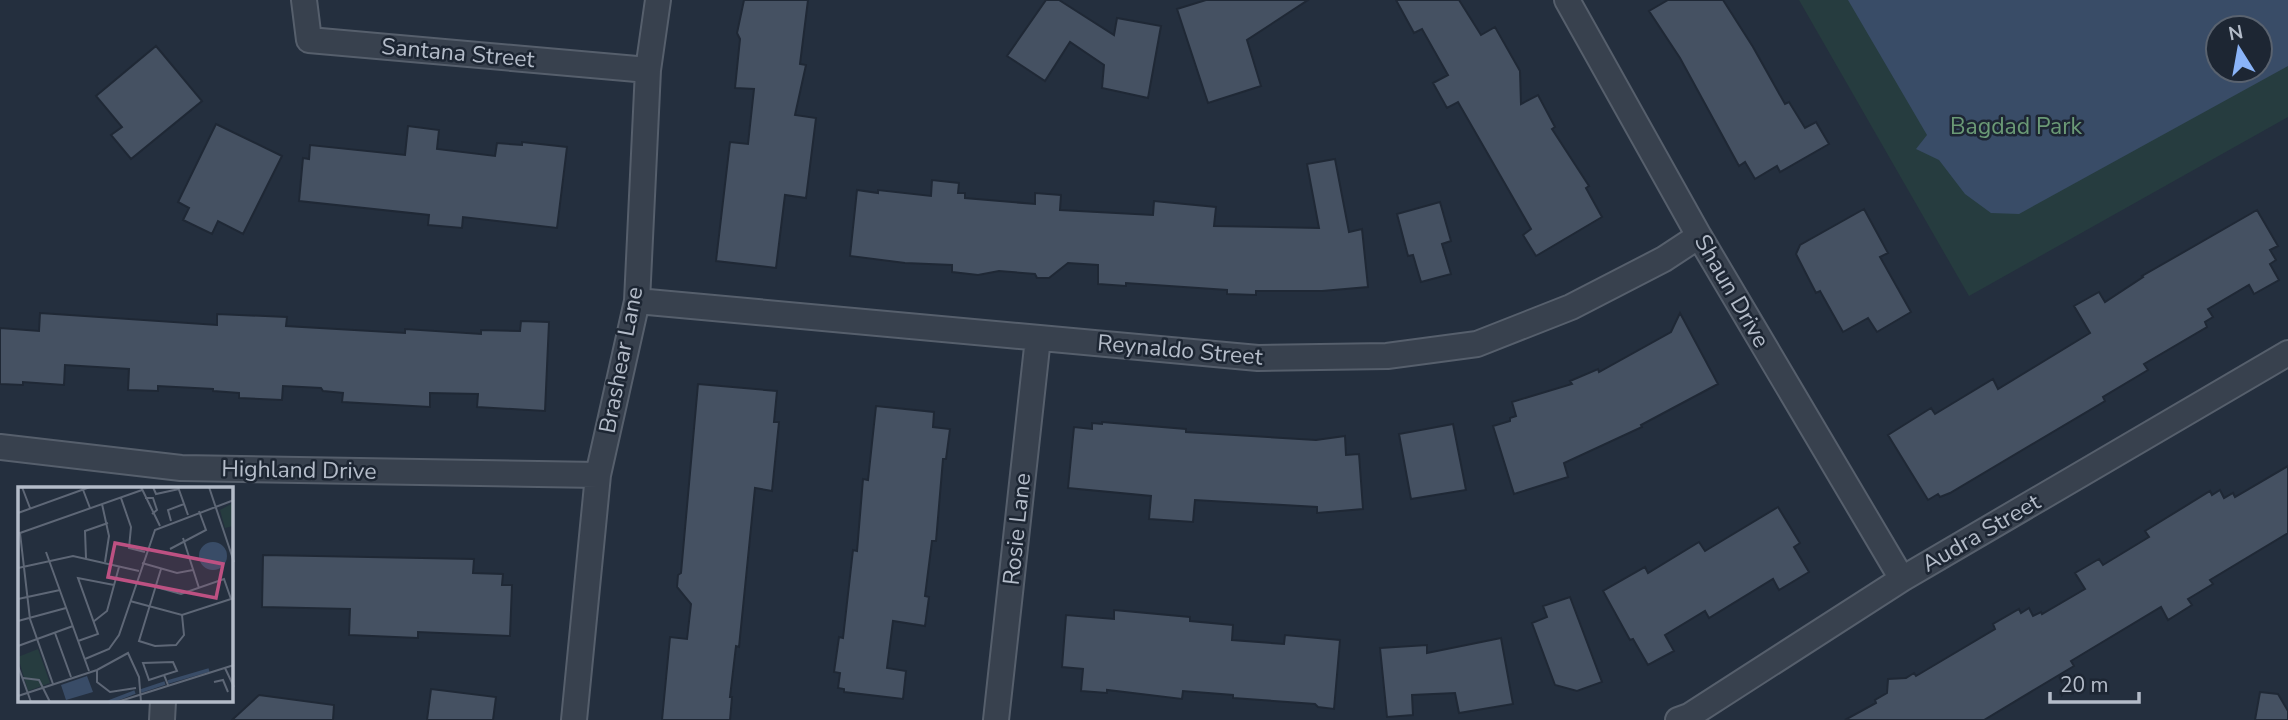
<svg xmlns="http://www.w3.org/2000/svg" width="2288" height="720" font-family="'Nunito Sans',sans-serif">
	<style>
		.green { fill: #263c3f; fill-rule: evenodd }
		.water { fill: #394c67; fill-rule: evenodd }
		.building { fill: #455162; stroke: #1f2835; stroke-width: 2 }
		.lines { fill: none; stroke-linecap: round; stroke-linejoin: round }
		.minor-casing { stroke: #565f6c; stroke-width: 28 }
		.minor { stroke: #38414e; stroke-width: 24 }
		.labels { text-anchor: middle; dominant-baseline: central; stroke-width: 5; stroke-linejoin: round; paint-order: stroke }
		.street-label { font-size: 23px; fill: #b4bcc9; stroke: #1d2633 }
		.park-label { font-size: 23px; fill: #6b9a76; stroke: #1d2633 }
		.inset-river { fill: none; stroke: #394c67; stroke-width: 3.5 }
		.inset-road { fill: none; stroke: #5e6776; stroke-width: 2 }
		.view { fill: #bd5182; fill-opacity: 0.15; stroke: #bd5182; stroke-width: 3.5 }
		.inset-edge { fill: none; stroke: #b4bcc9; stroke-width: 3.5 }
	</style>
	<rect width="100%" height="100%" fill="#242f3e"/>
	<path class="green" d="M1799,0H2288V117L1969,296ZM2218,28H2260V70H2218Z"/>
	<path class="water" d="M1848,0H2288V66L2019,214L1991,213L1965,194L1939,160L1916,149L1927,135ZM2218,28H2260V70H2218Z"/>
	<path class="building" d="M744,0H808L800,64L806,65L795,115L816,118L806,198L785,195L776,268L716,261L730,142L748,144L754,89L735,88L740,39L737,33Z
		M1046,0H1059L1114,35L1117,18L1161,26L1148,98L1102,88L1104,65L1070,42L1045,81L1007,56Z
		M1206,0H1308L1247,40L1261,86L1208,103L1177,9Z
		M1396,0H1459L1481,35L1495,27L1520,71L1521,104L1538,95L1555,127L1552,129L1589,186L1586,188L1602,217L1536,256L1523,235L1531,229L1458,102L1447,108L1433,83L1448,75L1422,29L1414,33Z
		M1668,0H1723L1753,47L1785,104L1789,102L1805,128L1816,122L1829,144L1780,172L1777,166L1755,179L1745,162L1739,166L1680,58L1649,11Z
		M156,46L202,101L131,159L111,135L122,127L96,96Z
		M216,124L282,156L243,234L218,221L212,234L183,220L189,208L178,202Z
		M408,126L439,130L437,149L495,156L497,143L522,145V142L567,147L557,228L463,217L462,228L428,225L429,215L299,201L303,158L309,159L310,145L405,155Z
		M1335,159L1349,232L1362,229L1368,287L1322,291H1256V295L1227,294V290L1126,283V286L1098,284V265L1068,263L1049,278H1037L1035,274L999,271L978,275L952,272V265L905,263L850,256L857,190L878,193V190L931,196L932,180L959,183L958,193H965V198L1035,204V193L1061,195L1060,210L1153,215L1154,201L1216,207L1214,226L1319,228L1307,164Z
		M1440,202L1451,241L1442,244L1451,274L1421,282L1413,255L1408,256L1397,214Z
		M1864,209L1888,253L1880,257L1911,312L1877,332L1868,318L1843,332L1820,291L1816,293L1796,254L1800,245Z
		M2257,210L2278,246L2270,250L2276,260L2270,264L2279,280L2254,294L2249,285L2208,309L2213,317L2205,322L2207,327L2144,364L2148,370L2103,397L2105,401L1950,493L1940,497L1938,494L1928,500L1888,435L1931,408L1935,414L1993,379L1998,389L2090,333L2074,306L2099,292L2105,302L2143,277L2142,276Z
		M40,313L217,325V314L287,317L286,326L405,333V329L481,334V330L520,331L521,321L549,322L545,411L477,407L478,394L430,393V407L342,402L343,393L323,391L321,388L283,386L282,400L239,398V393L213,391V389L158,386V391L128,390L129,369L65,365L64,385L23,382V385L0,384V328L39,331Z
		M1680,313L1718,384L1641,425L1642,427L1564,463L1568,477L1514,494L1493,426L1510,421V418L1516,416L1512,402L1572,384L1570,381L1598,369L1599,372L1671,332Z
		M698,384L777,391L774,422H779L772,491L755,488L739,647L736,646L730,697H732L730,720H662L670,637L687,639L691,604L677,587L678,575L681,573Z
		M876,406L934,412L933,427L950,429L946,459H943L936,541H932L925,596L929,597L925,626L893,621L887,668L906,671L903,699L844,692V689L838,688L840,673L834,672L839,637L843,638L853,550L857,551L863,479L868,480Z
		M1102,422L1186,429V432L1316,440L1345,436L1346,455L1359,454L1363,509L1317,513V507L1195,500L1193,522L1149,519L1151,496L1068,488L1074,427L1092,429V423L1102,424Z
		M1453,424L1466,490L1411,499L1399,434Z
		M2288,466V533L2210,580L2213,584L2188,599L2192,605L2168,620L2161,607L2071,661L2074,666L1984,720H1845L1876,703L1875,700L1887,693L1888,679L1906,678L1914,673L1916,676L1995,629L1993,624L2019,609L2021,613L2029,608L2033,616L2041,612L2042,614L2085,589L2075,573L2099,559L2103,565L2149,537L2145,531L2210,491L2212,495L2220,490L2224,498L2233,493L2235,497Z
		M1778,507L1800,543L1794,547L1809,572L1779,590L1773,579L1709,618L1705,611L1665,635L1674,651L1648,665L1633,639L1630,640L1603,591L1645,567L1648,573L1699,542L1705,551Z
		M263,555L474,559L473,573L503,574L502,585H512L510,636L418,632V638L349,635L350,609L262,607Z
		M1570,597L1602,682L1577,691L1555,685L1532,623L1547,617L1543,606Z
		M1114,610L1190,617V621L1233,625L1232,640L1284,644L1285,635L1340,640L1334,709L1318,707L1315,704L1233,698V695L1183,691L1182,699L1107,690V693L1081,691L1083,669L1062,667L1066,615L1114,619Z
		M1501,638L1513,704L1459,713L1455,693L1412,695L1413,715L1387,717L1380,648L1427,645V653Z
		M431,689L496,697L493,720H427Z
		M2260,692L2278,694L2288,711V720H2255Z
		M259,695L334,705L333,720H232Z"/>
	<g class="lines">
		<defs>
			<path id="minor" d="M304,0L309,40L648,70
				M1567,0L1699,236L1902,579
				M637,301L1258,358L1387,356L1477,344L1571,307L1664,259L1699,236
				M0,447L181,468L598,475
				M162,720L163,701
				M574,720L598,475L637,301L648,70L658,0
				M996,720L1038,338
				M1678,720L1689,716L1902,579L2288,353"/>
		</defs>
		<use href="#minor" class="minor-casing"/>
		<use href="#minor" class="minor"/>
	</g>
	<g class="labels">
		<g class="street-label">
			<text transform="translate(458 53) rotate(5)">Santana Street</text>
			<text transform="translate(1732 291) rotate(60)">Shaun Drive</text>
			<text transform="translate(1180 350) rotate(5)">Reynaldo Street</text>
			<text transform="translate(621 360) rotate(-79)">Brashear Lane</text>
			<text transform="translate(299 470) rotate(1)">Highland Drive</text>
			<text transform="translate(1017 529) rotate(-84)">Rosie Lane</text>
			<text transform="translate(1981 533) rotate(-30)">Audra Street</text>
		</g>
		<g class="park-label">
			<text x="2016" y="126">Bagdad Park</text>
		</g>
	</g>
	<g transform="translate(18 487)">
		<rect width="215" height="215" fill="#242f3e"/>
		<path d="M215,16V39L207,41L202,23ZM20,162L32,196L10,204L0,170Z" fill="#263c3f"/>
		<path d="M181 69a14 14 0 1 1 28 0a14 14 0 1 1-28 0ZM69,189L75,205L48,213L43,198Z" fill="#394c67"/>
		<path class="inset-river" d="M150,195L191,183M123,204L147,196M91,215L117,205"/>
		<path class="inset-road" d="M4,0L12,21M64,0L72,21M123,0L142,39M135,0L138,7L161,2M160,0L170,28M191,0L216,75M103,11L113,40L111,61L127,65M127,11H135L139,23L134,27M84,17L91,49L87,75M0,26L72,0M153,34L150,23L166,17M165,51L181,101M152,62L188,43L181,24M28,65L71,184M68,71L67,44L90,36M124,76L159,86L175,83M0,81L55,69L121,84M143,82L121,154L137,159L158,158L166,148L164,128M138,100L163,107L206,92L213,112M0,112L42,103M112,114L164,128L216,111M0,134L48,121M75,135L89,124L101,80M37,146L53,190M60,154L80,147L60,91L96,98M0,159L55,139M67,172L91,162L101,148L137,43L216,13M0,179L13,215M207,181L216,200M79,183V195L92,205L118,201M146,188L159,184L155,175L125,176L131,193L146,188L150,198M5,191L21,193L32,215M196,195L205,193L210,205M35,197L12,132L2,46L124,3M0,209L79,183L110,166L121,190L123,215M99,215L216,178"/>
		<path class="view" d="M97,56L205,77L198,111L90,90Z"/>
		<rect width="215" height="215" class="inset-edge"/>
	</g>
	<g transform="translate(2239 49) rotate(349)"><circle r="33" fill="#1d2633" stroke="#59626f" stroke-width="2"/>
	<path d="M0-5L12 26L0 18L-12 26Z" fill="#8ab4f8"/>
	<text y="-10" font-size="19" font-weight="bold" text-anchor="middle" fill="#b4bcc9">N</text>
	</g>
	<path d="M2050 692v10h89v-10" fill="none" stroke="#b4bcc9" stroke-width="3.5"/>
	<text x="2060" y="692" font-size="21" fill="#b4bcc9" stroke="#1d2633" stroke-width="5" paint-order="stroke">20 m</text>
</svg>
